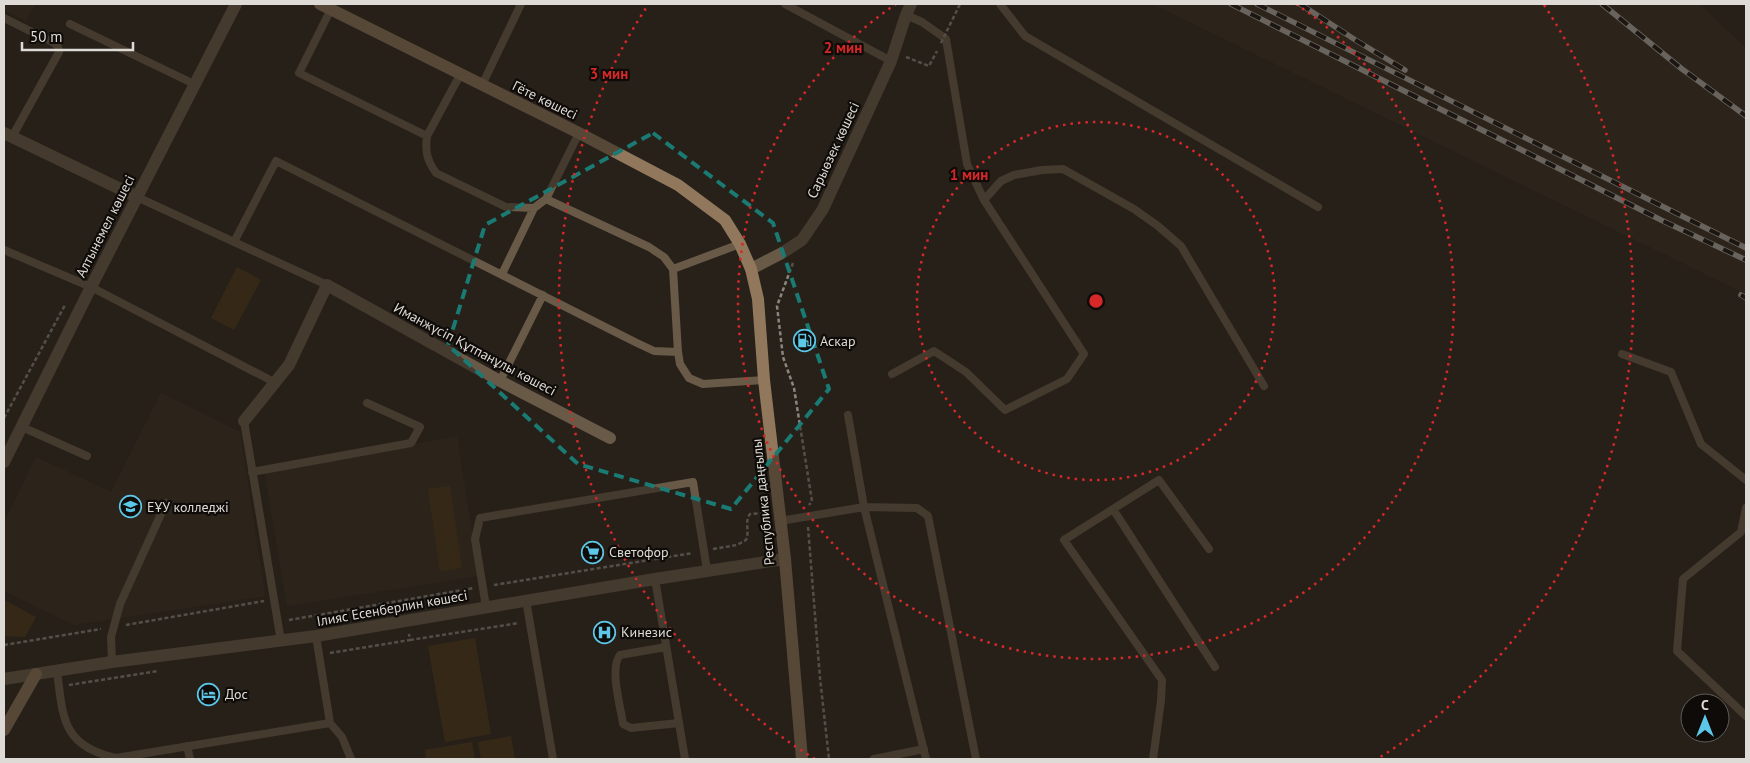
<svg xmlns="http://www.w3.org/2000/svg" width="1750" height="763" font-family="'PT Sans',sans-serif">
	<style>
		.built { fill: #34291e }
		.green { fill: #4a3212 }
		.lines { fill: none; stroke-linecap: round; stroke-linejoin: round }
		.path { stroke: #8a857f; stroke-width: 2.5; stroke-dasharray: 4 2.5; stroke-linecap: butt }
		.service { stroke: #695947; stroke-width: 8 }
		.minor { stroke: #695947; stroke-width: 12 }
		.tertiary { stroke: #695947; stroke-width: 12 }
		.secondary { stroke: #91775b; stroke-width: 12 }
		.rail-casing { stroke: #b8b4ae; stroke-width: 5.5 }
		.rail { stroke: #0e0b08; stroke-width: 4; stroke-dasharray: 11; stroke-linecap: butt }
		.path-bridge { stroke: #8a857f; stroke-width: 2.5; stroke-dasharray: 4 2.5; stroke-linecap: butt }
		.marked { fill: none; stroke: #197b73; stroke-width: 4; stroke-dasharray: 10 6; stroke-linejoin: round }
		.ring { fill: none; stroke: #d62828; stroke-width: 2.5; stroke-dasharray: 2.5 5 }
		.labels { text-anchor: middle; dominant-baseline: central; stroke-width: 4.5; stroke-linejoin: round; paint-order: stroke }
		.street-label { font-size: 14px; fill: #dedad5; stroke: #0e0b08 }
		.poi-label { font-size: 14px; fill: #dedad5; stroke: #0e0b08; text-anchor: start }
		.centre { fill: #d62828; stroke: #0e0b08; stroke-width: 2.5 }
		.ring-label { font-size: 15px; text-anchor: middle; font-weight: bold; fill: #d62828; stroke: #0e0b08; stroke-width: 4.5; stroke-linejoin: round; paint-order: stroke }
	</style>
	<rect width="100%" height="100%" fill="#27211a"/>
	<path class="built" d="M4,4H35L26,21L4,10Z
		M1153,4H1699L1746,48V294Z
		M161,393L240,432L265,596L74,625L4,591V523L36,457L111,492Z
		M457,437L479,576L287,606L264,468Z"/>
	<path class="green" d="M237,267L261,280L234,330L211,318Z
		M450,486L462,568L440,571L428,489Z
		M4,600L36,617L25,637L4,636Z
		M475,638L491,734L445,742L428,646Z
		M511,736L515,759H481L478,742Z
		M472,742L475,759H426L425,750Z"/>
	<g class="lines">
		<path class="path" d="M906,57L929,66L937,51
			M793,263L777,306L783,357L794,388L812,501L809,505
			M4,418L65,305
			M808,527L820,678L829,759
			M713,549L737,545L746,540C750,531 744,522 750,514L767,513
			M494,585L693,553
			M289,620L474,588
			M126,625L264,601
			M410,640L519,623
			M4,645L101,629
			M330,653L410,640L409,634
			M69,685L158,671"/>
		<path class="service" d="M785,4L891,61
			M1000,4L1025,36L1318,207
			M331,9L299,73L427,136C425,152 427,160 436,173L506,207L534,208L546,199L649,247L664,257L673,269L740,244
			M4,18L54,43L58,47L59,52L12,137
			M70,24L194,84
			M482,85L521,4
			M427,136L460,75
			M137,197L327,285
			M546,199L579,133
			M984,200L1001,181L1014,175L1042,170L1063,169L1134,209L1158,226L1181,246L1264,386
			M234,242L276,161L635,342L654,351L678,352L680,364L689,378L703,384L764,380
			M4,250L91,287L274,382
			M673,269L678,352
			M502,274L534,208
			M1622,354L1671,372L1701,444L1746,480
			M892,374L934,351L966,372L1005,410L1067,379L1084,354L984,200L967,164L946,39L922,22L906,15L907,13
			M500,381L543,295
			M848,415L864,507L926,759
			M244,421L281,641
			M22,427L87,456
			M252,472L411,443L420,427L367,403
			M1746,508L1741,532L1683,579L1677,651L1746,716
			M1113,509L1215,667
			M780,521L864,507L917,508L928,516L976,759
			M655,579L685,759
			M526,600L553,759
			M486,607L475,539L480,518L693,482L707,570
			M316,636L330,723L342,737L351,759
			M666,647L620,655C609,668 621,708 623,724L631,728L679,723
			M112,662L111,637L120,604L166,503
			M57,671C63,718 62,746 116,758L330,723
			M187,746L190,759
			M874,759L924,749
			M1153,759L1161,701L1162,680L1064,540L1159,480L1209,549"/>
		<path class="minor" d="M4,133L137,197
			M751,269L782,253L802,240L823,209L891,61L906,15L911,4
			M244,421L289,365L327,285L500,381L610,438"/>
		<path class="tertiary" d="M4,462L91,287L236,4
			M4,679L112,662L316,636L655,579L785,559"/>
		<path class="secondary" d="M320,4L579,133L678,185L725,220L740,244L751,269L758,299L764,380L785,559L802,759
			M4,730L36,674"/>
		<defs>
			<path id="rail" d="M1231,4L1661,220L1746,260
				M1257,4L1746,248
				M1300,4L1357,41L1405,70
				M1602,4L1682,69L1746,116
				M1741,295L1746,298"/>
		</defs>
		<use href="#rail" class="rail-casing"/>
		<use href="#rail" class="rail"/>
		<path class="path-bridge" d="M941,43L960,4"/>
	</g>
	<path d="M0 0H1750V763H0ZM653,133L773,223L829,389L731,509L578,464L448,345L485,225Z" fill="#27211a" fill-opacity=".55" fill-rule="evenodd"/>
	<path class="marked" d="M653,133L773,223L829,389L731,509L578,464L448,345L485,225Z"/>
	<g class="ring">
		<circle cx="1096" cy="301" r="179"/>
		<path d="M1296 4A358 358 0 1 1 896 4"/>
		<path d="M815 759A537 537 0 0 1 648 5M1544 5A537 537 0 0 1 1377 759"/>
	</g>
	<defs>
		<symbol id="fuel-ring" viewBox="-11 -11 22 22"><circle r="9.5" fill="#0e0b08" stroke="#5cc7e7" stroke-width="1.5"/><path d="M-5.5-6h7V0h2V4h1.3V-2.5L3-4.5l.8-.8L6-3V5H2.5V1h-1V6h-7ZM-4.2-4.7v3.2H.2V-4.7Z" fill="#5cc7e7"/></symbol>
		<symbol id="university-ring" viewBox="-11 -11 22 22"><circle r="9.5" fill="#0e0b08" stroke="#5cc7e7" stroke-width="1.5"/><path d="M0-5L7-2L0 1L-7-2ZM-4 1L0 2.5L4 1V4Q0 6-4 4Z" fill="#5cc7e7"/></symbol>
		<symbol id="supermarket-ring" viewBox="-11 -11 22 22"><circle r="9.5" fill="#0e0b08" stroke="#5cc7e7" stroke-width="1.5"/><path d="M-6-5.5h2.5l.6 2H6L4.5 2H-2.5L-4.4-4H-6ZM-1.5 3.2a1.3 1.3 0 1 0 .1 0ZM3 3.2a1.3 1.3 0 1 0 .1 0Z" fill="#5cc7e7"/></symbol>
		<symbol id="hospital-ring" viewBox="-11 -11 22 22"><circle r="9.5" fill="#0e0b08" stroke="#5cc7e7" stroke-width="1.5"/><path d="M-5-5h3v3.5h4V-5h3V5h-3V1.5h-4V5h-3Z" fill="#5cc7e7"/></symbol>
		<symbol id="hotel-ring" viewBox="-11 -11 22 22"><circle r="9.5" fill="#0e0b08" stroke="#5cc7e7" stroke-width="1.5"/><path d="M-6-4.5h1.5V1H6V5H4.5V3h-9V5H-6ZM-4 0a1.8 1.8 0 1 1 3.6 0ZM.5 0V-2.5h3Q6-2.5 6 0Z" fill="#5cc7e7"/></symbol>
	</defs>
	<g fill-rule="evenodd">
		<use href="#fuel-ring" x="792" y="328" width="25" height="25"/>
		<use href="#university-ring" x="118" y="494" width="25" height="25"/>
		<use href="#supermarket-ring" x="580" y="540" width="25" height="25"/>
		<use href="#hospital-ring" x="592" y="620" width="25" height="25"/>
		<use href="#hotel-ring" x="196" y="682" width="25" height="25"/>
	</g>
	<g class="labels">
		<g class="street-label">
			<text transform="translate(545 100) rotate(26)">Гёте көшесі</text>
			<text transform="translate(833 150) rotate(-65)">Сарыөзек көшесі</text>
			<text transform="translate(105 226) rotate(-63)">Алтынемел көшесі</text>
			<text transform="translate(475 349) rotate(28)">Иманжүсіп Құтпанұлы көшесі</text>
			<text transform="translate(763 502) rotate(-96)">Республика даңғылы</text>
			<text transform="translate(392 608) rotate(-10)">Ілияс Есенберлин көшесі</text>
		</g>
		<g class="poi-label">
			<text x="820" y="341">Аскар</text>
			<text x="147" y="507">ЕҰУ колледжі</text>
			<text x="609" y="552">Светофор</text>
			<text x="621" y="632">Кинезис</text>
			<text x="225" y="694">Дос</text>
		</g>
	</g>
	<circle cx="1096" cy="301" r="8" class="centre"/>
	<g class="ring-label">
		<text x="843" y="53">2 мин</text>
		<text x="609" y="79">3 мин</text>
		<text x="969" y="180">1 мин</text>
	</g>
	<rect width="1750" height="763" fill="none" stroke="#dedad5" stroke-width="10"/>
	<g transform="translate(1705 718)"><circle r="24" fill="#0e0b08" stroke="#615e5a"/>
	<path d="M0-4L9 19L0 12L-9 19Z" fill="#5cc7e7"/>
	<text y="-8" font-size="14" font-weight="bold" text-anchor="middle" fill="#dedad5">С</text>
	</g>
	<path d="M22 42v8h111v-8" fill="none" stroke="#dedad5" stroke-width="2.5"/>
	<text x="30" y="42" font-size="15" fill="#dedad5" stroke="#0e0b08" stroke-width="4" paint-order="stroke">50 m</text>
</svg>
